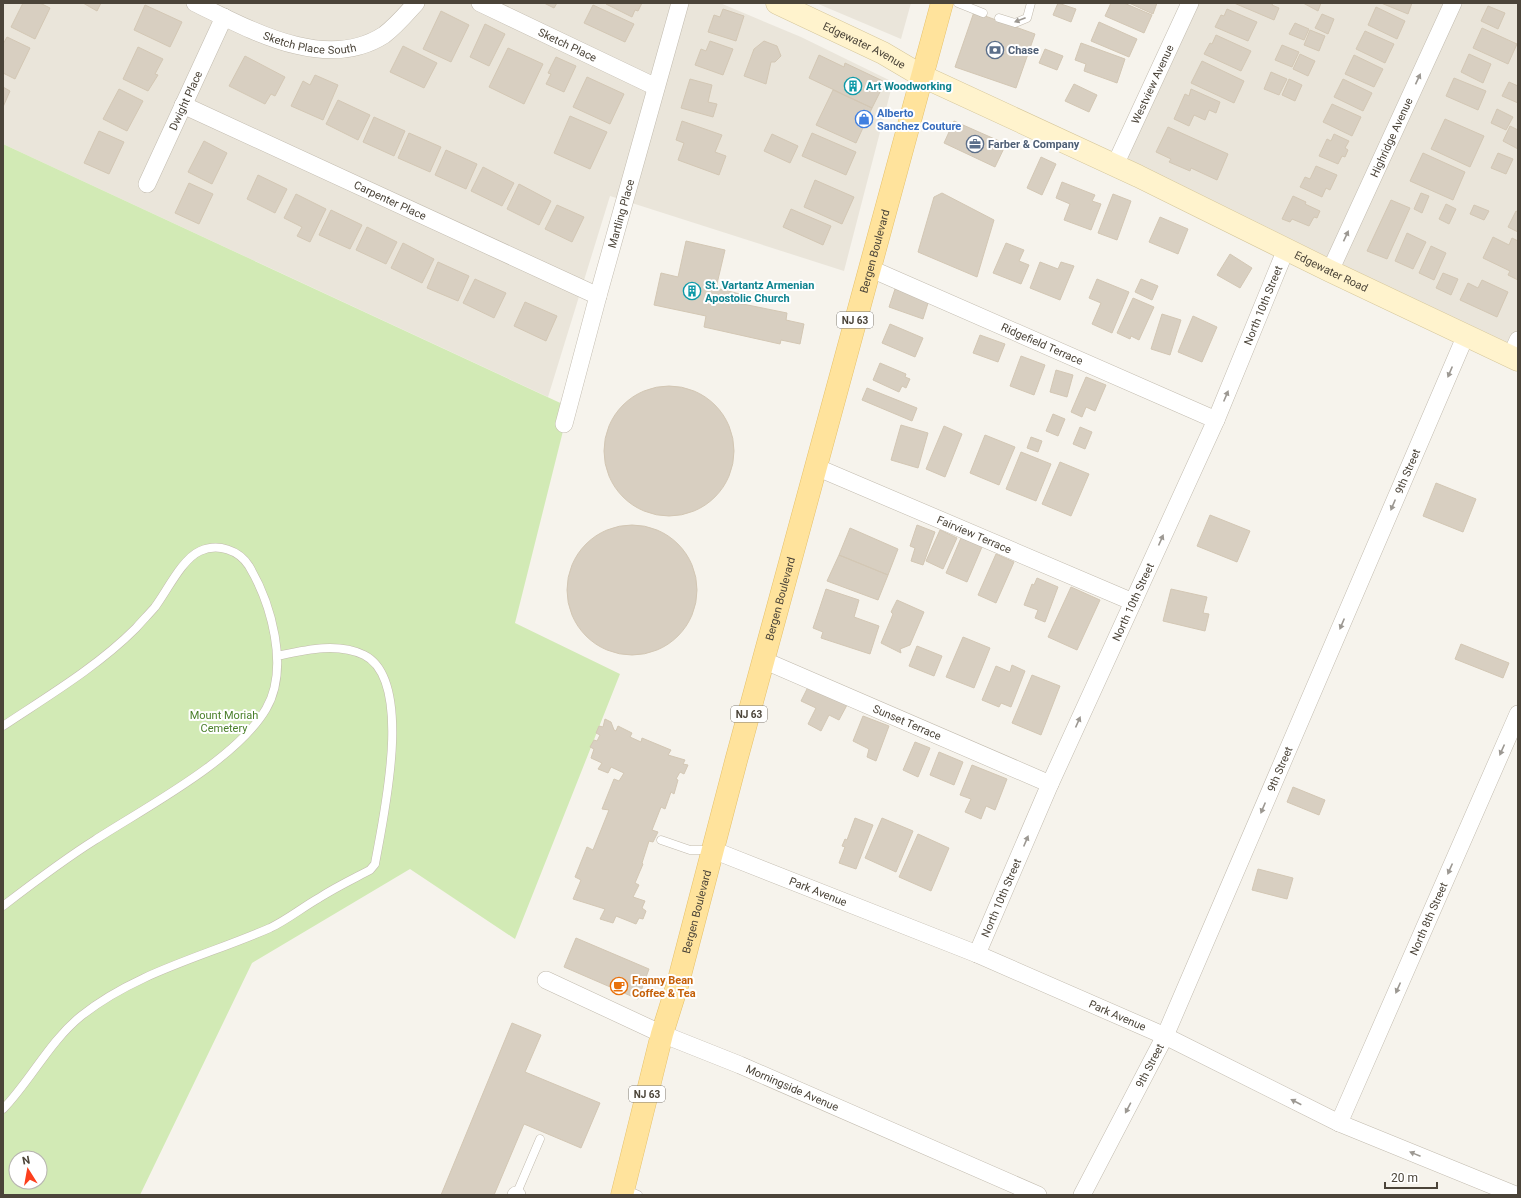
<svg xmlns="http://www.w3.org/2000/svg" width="1521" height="1198" font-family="Roboto,sans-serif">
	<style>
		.residential { fill: #eae5da }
		.green { fill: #d2eab5; fill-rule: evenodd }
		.building { fill: #d8cfc1; stroke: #d3c7b4 }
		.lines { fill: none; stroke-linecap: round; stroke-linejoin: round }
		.lane-casing { stroke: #c2bbae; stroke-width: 9 }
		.street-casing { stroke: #c2bbae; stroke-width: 18 }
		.secondary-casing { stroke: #d6c79b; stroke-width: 23 }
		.primary-casing { stroke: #e6c16a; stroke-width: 23 }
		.lane { stroke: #fff; stroke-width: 8 }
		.street { stroke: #fff; stroke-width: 17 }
		.secondary { stroke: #fff3cd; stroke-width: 22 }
		.primary { stroke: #ffe39c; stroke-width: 22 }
		.oneway { fill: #9c9892 }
		.labels { text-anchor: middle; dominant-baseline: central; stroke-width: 4; stroke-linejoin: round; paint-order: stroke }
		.shield { fill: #fff; stroke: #817c74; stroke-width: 1 }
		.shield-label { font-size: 10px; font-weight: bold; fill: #4b4439 }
		.street-label { font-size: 11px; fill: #4b4439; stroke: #fff }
		.service-label { font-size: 11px; font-weight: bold; fill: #4e5e75; stroke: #fff; text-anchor: start }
		.culture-label { font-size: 11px; font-weight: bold; fill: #0d838f; stroke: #fff; text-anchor: start }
		.shop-label { font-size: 11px; font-weight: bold; fill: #366cbe; stroke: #fff; text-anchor: start }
		.park-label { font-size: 11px; fill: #4a7f2a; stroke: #fff }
		.food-label { font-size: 11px; font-weight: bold; fill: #c56008; stroke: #fff; text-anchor: start }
	</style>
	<rect width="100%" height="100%" fill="#f6f3ec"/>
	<path class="residential" d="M3,3H720L801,37L893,82L844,271L610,196L548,397L3,144Z
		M816,3H911L901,39Z
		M1190,3H1518V360L1115,165Z"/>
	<path class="green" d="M3,144L569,407L515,623L620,674L515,939L410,869L252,963L140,1195H3ZM16,1158H40V1182H16Z"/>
	<path class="building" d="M23,3H40L50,8L35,39L11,27Z
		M83,3H101L97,11Z
		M544,3H557L554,8Z
		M607,3H642L638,11L635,10L632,17L606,4Z
		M1058,3L1076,9L1071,22L1053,15Z
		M1111,3H1124L1152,15L1144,33L1105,16Z
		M1129,3H1157L1153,14Z
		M1234,3H1273L1272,5L1279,8L1274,20Z
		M1303,3H1321L1318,11Z
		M1381,3H1412L1408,14Z
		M145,5L182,22L170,47L134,30Z
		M593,5L634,24L625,42L584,23Z
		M1488,6L1505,13L1498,29L1481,21Z
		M1376,7L1405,21L1397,39L1368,25Z
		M723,9L744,16L736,41L708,32L714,15L720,17Z
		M1227,9L1257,22L1248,41L1215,27L1221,15L1224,16Z
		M441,11L469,25L451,62L423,49Z
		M974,12L1035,34L1016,88L955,67Z
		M1322,14L1334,19L1328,34L1315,28Z
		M1099,22L1137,39L1129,57L1091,41Z
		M1295,23L1309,29L1304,40L1289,34Z
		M485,24L505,34L489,66L470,57Z
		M1482,28L1517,44L1508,64L1473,48Z
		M1310,30L1325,36L1319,51L1304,45Z
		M1365,31L1394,44L1385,63L1356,49Z
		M1216,35L1251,51L1241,71L1204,54L1210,43L1212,44Z
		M7,37L30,48L15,79L3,73V44Z
		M710,41L733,49L723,75L695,65L701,49L706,51Z
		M764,41L777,46L781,56L775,62H771L766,84L744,76L754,49Z
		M1081,43L1125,59L1117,83L1084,71L1086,64L1075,60Z
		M1282,45L1299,52L1292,67L1275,60Z
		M403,46L437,63L424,88L390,72Z
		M138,47L163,59L155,74L158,75L148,91L123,79Z
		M508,48L543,64L524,104L489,87Z
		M1045,49L1063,56L1057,70L1039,63Z
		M1300,54L1315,61L1308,76L1293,69Z
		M1469,54L1491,64L1483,83L1461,72Z
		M819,55L844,67L845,63L885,82L872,108L809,78Z
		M1354,55L1383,69L1374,87L1345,74Z
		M245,56L285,77L275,96L271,94L265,104L229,86Z
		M556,57L576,66L564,92L546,84L551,74L548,73Z
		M1202,61L1244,81L1234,103L1191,83Z
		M1271,72L1287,79L1279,95L1264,89Z
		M315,75L338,85L323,120L291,106L303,81L310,85Z
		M587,77L624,94L610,124L573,107Z
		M1454,78L1486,91L1478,110L1446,96Z
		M690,79L712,85L708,102L717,104L713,117L681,108Z
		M1289,79L1302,85L1295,101L1282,95Z
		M1343,79L1372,93L1363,111L1334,97Z
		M1509,82L1518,86V103L1502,96Z
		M1074,84L1097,95L1089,112L1065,101Z
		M3,87L10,91L3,107Z
		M119,89L143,101L127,131L103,119Z
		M1191,89L1220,102L1216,113L1209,110L1205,120L1194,115L1189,126L1174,119L1185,94L1189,96Z
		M833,90L872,108L856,143L816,125Z
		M338,100L370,115L358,140L326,124Z
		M1332,104L1361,117L1352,136L1323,122Z
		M1497,109L1513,117L1506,130L1491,123Z
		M570,116L607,132L590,169L554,153Z
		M374,117L405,131L394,156L363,142Z
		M1445,119L1484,136L1470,167L1431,149Z
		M682,121L722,135L715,152L726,156L719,175L678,160L684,143L676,140Z
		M954,121L1006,144L995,167L944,143Z
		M1510,126L1518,130V149L1503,141Z
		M1168,127L1228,154L1217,180L1191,168L1190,171L1169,162L1171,159L1156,152Z
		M99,131L124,142L109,174L84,163Z
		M409,133L441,147L430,172L398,158Z
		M812,133L856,152L846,175L802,156Z
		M772,134L798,146L790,163L764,151Z
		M1334,134L1349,141L1345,148L1348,150L1345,157L1342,156L1338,164L1319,156L1327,139L1331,141Z
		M204,141L227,153L212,184L188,172Z
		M446,150L477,164L466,189L435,175Z
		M1423,153L1465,172L1453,200L1410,181Z
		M1498,153L1513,159L1506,174L1491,168Z
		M1041,157L1056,164L1042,195L1027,188Z
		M1316,166L1337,175L1330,190L1326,188L1322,197L1300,187L1305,177L1310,179Z
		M483,167L514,183L502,206L471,191Z
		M258,175L287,189L275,213L247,199Z
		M815,180L854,197L842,224L804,207Z
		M1062,182L1095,195L1092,201L1101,204L1091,230L1064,220L1070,204L1056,198Z
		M189,183L213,194L199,224L175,213Z
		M519,184L551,201L539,225L507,209Z
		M942,193L994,220L977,277L918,252L934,197Z
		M1421,193L1429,196L1422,213L1414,209Z
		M296,194L326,209L310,242L297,236L302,227L284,218Z
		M1113,194L1131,201L1117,240L1098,233Z
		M1293,196L1306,202L1305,204L1320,211L1317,218L1314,217L1309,226L1292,219L1290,222L1282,219Z
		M1391,200L1410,208L1387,259L1367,251Z
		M1446,204L1456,209L1449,224L1439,219Z
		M557,205L584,217L572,242L545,229Z
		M1474,205L1489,211L1484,220L1470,214Z
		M791,209L831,226L823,245L783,227Z
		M331,210L362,225L350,249L319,235Z
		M1516,211L1518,212V232L1508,227Z
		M1160,217L1188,229L1178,254L1149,242Z
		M367,227L397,242L386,264L356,250Z
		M1407,233L1426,242L1413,269L1395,261Z
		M1493,237L1509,245L1512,238L1518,241V280L1508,275L1510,271L1483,258Z
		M686,241L725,250L716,288L740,294L738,303L787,313L786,320L804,324L800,344L781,340L780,344L704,327L706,316L654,305L661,273L678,277Z
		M403,243L434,259L422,283L391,268Z
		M1006,243L1024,250L1019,261L1029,265L1021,284L993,273Z
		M1431,246L1446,253L1434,280L1419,273Z
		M1230,254L1252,268L1240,288L1217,275Z
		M438,262L469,276L458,301L427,288Z
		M1040,262L1058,269L1061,262L1074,266L1060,300L1030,288Z
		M1443,273L1458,279L1451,295L1436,288Z
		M475,279L506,293L494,318L463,303Z
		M1097,279L1129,292L1112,333L1092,324L1101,303L1089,298Z
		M1141,279L1158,286L1152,300L1135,292Z
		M1482,280L1508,292L1497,317L1460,300L1468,283L1478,288Z
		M895,289L929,300L923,319L889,307Z
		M1133,298L1154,307L1139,340L1131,336L1130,339L1117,333Z
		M525,302L557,316L546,341L514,326Z
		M1162,314L1181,320L1170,355L1151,349Z
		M1193,316L1217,327L1202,362L1178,352Z
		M890,324L923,338L915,357L882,343Z
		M980,335L1005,344L998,362L973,353Z
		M1021,356L1045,365L1034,395L1010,386Z
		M880,363L906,374L905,377L910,379L906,388L902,386L899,392L873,380Z
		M1056,370L1073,375L1067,397L1050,392Z
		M1086,377L1106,385L1095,411L1086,407L1082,417L1071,412Z
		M604 451a65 65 0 1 1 130 0a65 65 0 1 1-130 0Z
		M867,388L917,408L912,421L862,400Z
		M1053,414L1065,419L1058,436L1046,431Z
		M901,425L928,433L918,468L891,460Z
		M944,426L962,434L945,477L926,469Z
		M1080,427L1092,432L1085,449L1073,444Z
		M985,435L1015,447L999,485L970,473Z
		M1031,437L1042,441L1038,452L1027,448Z
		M1021,452L1051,464L1036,501L1006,489Z
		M1060,462L1089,474L1071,516L1042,504Z
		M1436,483L1476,499L1463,532L1423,516Z
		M1210,515L1250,531L1237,562L1197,546Z
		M567 590a65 65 0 1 1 130 0a65 65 0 1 1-130 0Z
		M917,525L935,532L923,565L911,561L915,548L910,546Z
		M850,528L898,549L888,575L839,555Z
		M940,530L957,538L943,569L926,561Z
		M961,538L982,547L967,582L946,573Z
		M996,554L1014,562L996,603L978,595Z
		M839,555L888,575L878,600L827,581Z
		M1037,578L1058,587L1045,622L1035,618L1038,610L1024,605L1032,584L1034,585Z
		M1071,587L1100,600L1077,650L1048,637Z
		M826,589L859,600L854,617L879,626L870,654L821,638L823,632L813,628Z
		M1171,589L1207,597L1203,613L1209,614L1205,631L1163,621Z
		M897,600L924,612L910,645L900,649L901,653L881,643L893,614L891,612Z
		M963,637L990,648L974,688L946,677Z
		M1461,644L1509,663L1503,678L1455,659Z
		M917,646L942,656L934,676L909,666Z
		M1012,665L1025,671L1011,707L1001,703L999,707L982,700L996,666L1010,672Z
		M1032,675L1060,686L1041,735L1012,723Z
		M809,685L847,705L839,720L829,715L821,731L808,724L816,708L801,701Z
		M863,716L889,726L876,761L867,757L869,749L853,741Z
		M605,719L611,722L614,730L616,731L618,726L632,733L630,737L641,742L642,738L671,750L668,755L685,760L683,764L688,765L684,774L680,772L676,779L678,780L674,794L671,792L665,809L661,807L652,830L658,832L653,842L649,841L642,863L643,864L635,883L639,885L633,897L645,901L642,908L646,911L643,919L639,918L636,924L616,916L613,923L600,919L605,909L573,899L581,880L575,877L587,847L593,850L609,810L602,809L614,779L619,781L624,773L611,767L608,773L598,769L602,763L591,758L594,749L590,747L594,740L597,741L600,735L596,733L599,726L603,727Z
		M915,742L930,748L918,777L903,770Z
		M939,752L963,762L954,785L930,775Z
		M972,765L1007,779L995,810L986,806L981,819L965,812L971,799L960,795Z
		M1293,787L1325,800L1319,815L1287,802Z
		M855,818L873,825L856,869L839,863L845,847L842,846L845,839L847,840Z
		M882,818L913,831L896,872L865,858Z
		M918,834L949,848L931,891L899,877Z
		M1258,869L1293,878L1287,899L1252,890Z
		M576,938L649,969L638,999L564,967Z
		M512,1023L541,1035L525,1072L600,1103L581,1148L524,1124L494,1195H441Z"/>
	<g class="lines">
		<defs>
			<path id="lane" d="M958,3L983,13
				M999,18L1015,23L1027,18L1031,3
				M3,726C48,696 97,667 136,628C142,621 149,614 155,607C167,591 182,559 200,551C218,543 239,550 249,566C271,603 290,668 266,709C236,760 146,807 95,840C63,860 33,883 3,906
				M661,840L690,850H711
				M3,1109C31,1080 49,1042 81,1016C136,972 206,956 270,928C287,920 303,907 319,898C336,887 353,879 370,870L375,864C383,818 415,680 364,655C337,642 305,650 277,656
				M624,1189L638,1195
				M516,1195L540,1139"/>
			<g id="street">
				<path id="s1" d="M195,3C249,29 325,73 384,35C396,26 406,14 416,3"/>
				<path id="s2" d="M480,3L656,87"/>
				<path id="s3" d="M183,105L598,296"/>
				<path id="s4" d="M1115,165L1190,3"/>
				<path id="s5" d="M147,184L224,17"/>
				<path id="s6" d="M869,268L1216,420"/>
				<path id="s7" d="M1330,271L1453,3"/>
				<path d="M1511,356L1518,340"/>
				<path id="s8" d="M564,424L598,296L680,3"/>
				<path id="s9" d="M816,467L1133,602"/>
				<path id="s10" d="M763,660L1050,784"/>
				<path id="s11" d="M713,850L977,954L1165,1036L1339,1123L1516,1195"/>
				<path id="s12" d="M977,954L1050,784L1216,420L1286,249"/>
				<path id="s13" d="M546,980L662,1034L740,1065L1038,1195"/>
				<path id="s14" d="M1339,1123L1518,714"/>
				<path d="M516,1195H517"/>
				<path id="s15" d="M1082,1195L1165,1036L1465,337"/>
			</g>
			<g id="secondary">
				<path id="s16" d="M777,3L883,53L922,76L1138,176L1330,271L1518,360"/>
			</g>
			<g id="primary">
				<path id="s17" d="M622,1195L662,1034L678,983L736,761L942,3"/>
			</g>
		</defs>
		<use href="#lane" class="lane-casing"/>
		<use href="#street" class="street-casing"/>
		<use href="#secondary" class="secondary-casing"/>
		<use href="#primary" class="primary-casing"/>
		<use href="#lane" class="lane"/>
		<use href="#street" class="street"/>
		<use href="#secondary" class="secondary"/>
		<use href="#primary" class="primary"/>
	</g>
	<defs><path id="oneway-solid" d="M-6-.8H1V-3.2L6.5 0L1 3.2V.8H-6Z"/></defs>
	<g class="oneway">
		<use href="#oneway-solid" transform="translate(1020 20) rotate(159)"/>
		<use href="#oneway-solid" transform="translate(1418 79) rotate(-65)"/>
		<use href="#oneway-solid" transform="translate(1346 236) rotate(-65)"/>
		<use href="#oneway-solid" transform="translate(1450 372) rotate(113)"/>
		<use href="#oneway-solid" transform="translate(1226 396) rotate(-67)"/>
		<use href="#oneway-solid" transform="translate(1393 505) rotate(113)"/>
		<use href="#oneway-solid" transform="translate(1161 540) rotate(-66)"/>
		<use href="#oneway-solid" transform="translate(1342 624) rotate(113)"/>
		<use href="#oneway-solid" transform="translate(1078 722) rotate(-66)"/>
		<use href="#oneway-solid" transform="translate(1502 750) rotate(114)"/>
		<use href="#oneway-solid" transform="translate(1263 808) rotate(113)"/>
		<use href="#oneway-solid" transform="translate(1026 841) rotate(-67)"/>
		<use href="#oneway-solid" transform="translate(1450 869) rotate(114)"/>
		<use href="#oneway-solid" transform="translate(1398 988) rotate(114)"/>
		<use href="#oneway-solid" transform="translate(1296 1102) rotate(-153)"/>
		<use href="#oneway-solid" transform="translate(1128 1108) rotate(118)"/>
		<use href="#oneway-solid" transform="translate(1415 1154) rotate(-158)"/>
	</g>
	<defs>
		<symbol id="bank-ring" viewBox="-11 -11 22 22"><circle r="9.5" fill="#fff" stroke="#5c6f8a" stroke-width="1.5"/><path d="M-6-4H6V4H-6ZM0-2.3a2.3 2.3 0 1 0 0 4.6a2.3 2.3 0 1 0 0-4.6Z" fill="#5c6f8a"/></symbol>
		<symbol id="building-ring" viewBox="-11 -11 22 22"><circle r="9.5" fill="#fff" stroke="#0f9aa8" stroke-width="1.5"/><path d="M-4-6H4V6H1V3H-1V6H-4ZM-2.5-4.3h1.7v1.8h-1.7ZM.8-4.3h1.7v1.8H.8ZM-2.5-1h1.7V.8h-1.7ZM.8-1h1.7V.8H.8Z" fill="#0f9aa8"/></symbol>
		<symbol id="shop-ring" viewBox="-11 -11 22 22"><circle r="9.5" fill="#fff" stroke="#3f7fe0" stroke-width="1.5"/><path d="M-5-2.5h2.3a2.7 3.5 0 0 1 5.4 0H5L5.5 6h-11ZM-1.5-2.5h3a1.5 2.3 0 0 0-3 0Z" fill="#3f7fe0"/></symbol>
		<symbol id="office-ring" viewBox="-11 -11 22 22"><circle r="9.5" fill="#fff" stroke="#5c6f8a" stroke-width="1.5"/><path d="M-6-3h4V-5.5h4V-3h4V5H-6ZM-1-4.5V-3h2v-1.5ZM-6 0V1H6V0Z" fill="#5c6f8a"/></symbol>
		<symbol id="cafe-ring" viewBox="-11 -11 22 22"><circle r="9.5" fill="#fff" stroke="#e8710a" stroke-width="1.5"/><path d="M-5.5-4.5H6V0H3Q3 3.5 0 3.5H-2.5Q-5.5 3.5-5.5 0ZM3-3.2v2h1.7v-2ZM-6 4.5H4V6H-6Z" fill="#e8710a"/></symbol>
	</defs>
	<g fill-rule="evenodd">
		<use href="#bank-ring" x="985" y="40" width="20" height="20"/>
		<use href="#building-ring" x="843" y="76" width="20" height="20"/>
		<use href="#shop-ring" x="854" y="109" width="20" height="20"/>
		<use href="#office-ring" x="965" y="134" width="20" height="20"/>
		<use href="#building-ring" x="682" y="281" width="20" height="20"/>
		<use href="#cafe-ring" x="609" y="976" width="20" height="20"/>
	</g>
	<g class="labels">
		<g class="shield">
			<rect x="837" y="312" width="36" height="16" rx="3"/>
			<rect x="731" y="706" width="36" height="16" rx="3"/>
			<rect x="629" y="1086" width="36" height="16" rx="3"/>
		</g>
		<g class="shield-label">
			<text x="855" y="320">NJ 63</text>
			<text x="749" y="714">NJ 63</text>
			<text x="647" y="1094">NJ 63</text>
		</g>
		<g class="street-label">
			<text stroke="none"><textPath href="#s1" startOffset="123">Sketch Place South</textPath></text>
			<text stroke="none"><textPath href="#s2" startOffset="97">Sketch Place</textPath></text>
			<text stroke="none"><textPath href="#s16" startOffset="97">Edgewater Avenue</textPath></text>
			<text stroke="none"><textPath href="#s4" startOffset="89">Westview Avenue</textPath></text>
			<text stroke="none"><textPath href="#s5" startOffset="92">Dwight Place</textPath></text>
			<text stroke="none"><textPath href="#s7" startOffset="147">Highridge Avenue</textPath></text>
			<text stroke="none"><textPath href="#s3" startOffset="228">Carpenter Place</textPath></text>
			<text stroke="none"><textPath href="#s8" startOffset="218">Martling Place</textPath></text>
			<text stroke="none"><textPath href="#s17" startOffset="977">Bergen Boulevard</textPath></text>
			<text stroke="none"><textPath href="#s16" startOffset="616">Edgewater Road</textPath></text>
			<text stroke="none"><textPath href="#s12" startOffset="709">North 10th Street</textPath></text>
			<text stroke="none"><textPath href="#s6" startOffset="189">Ridgefield Terrace</textPath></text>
			<text stroke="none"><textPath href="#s15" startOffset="794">9th Street</textPath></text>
			<text stroke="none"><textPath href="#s9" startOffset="172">Fairview Terrace</textPath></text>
			<text stroke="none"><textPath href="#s17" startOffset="617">Bergen Boulevard</textPath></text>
			<text stroke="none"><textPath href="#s12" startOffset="385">North 10th Street</textPath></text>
			<text stroke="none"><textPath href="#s10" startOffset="157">Sunset Terrace</textPath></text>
			<text stroke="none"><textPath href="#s15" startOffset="470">9th Street</textPath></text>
			<text stroke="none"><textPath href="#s11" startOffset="113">Park Avenue</textPath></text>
			<text stroke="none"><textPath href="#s12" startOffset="61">North 10th Street</textPath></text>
			<text stroke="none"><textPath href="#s17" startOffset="293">Bergen Boulevard</textPath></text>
			<text stroke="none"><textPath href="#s14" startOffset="223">North 8th Street</textPath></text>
			<text stroke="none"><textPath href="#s11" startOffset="437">Park Avenue</textPath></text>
			<text stroke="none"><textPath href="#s15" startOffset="146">9th Street</textPath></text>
			<text stroke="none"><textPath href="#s13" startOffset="269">Morningside Avenue</textPath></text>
		</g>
		<g class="service-label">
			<text x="1008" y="50">Chase</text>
			<text x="988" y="144">Farber &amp; Company</text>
		</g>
		<g class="culture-label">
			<text x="866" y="86">Art Woodworking</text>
			<text x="705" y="285">St. Vartantz Armenian<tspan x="705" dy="13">Apostolic Church</tspan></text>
		</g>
		<g class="shop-label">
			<text x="877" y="113">Alberto<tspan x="877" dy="13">Sanchez Couture</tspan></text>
		</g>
		<g class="park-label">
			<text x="224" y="715">Mount Moriah<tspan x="224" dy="13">Cemetery</tspan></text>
		</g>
		<g class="food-label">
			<text x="632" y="980">Franny Bean<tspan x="632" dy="13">Coffee &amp; Tea</tspan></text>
		</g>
	</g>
	<rect width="1521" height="1198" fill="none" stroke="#4b4439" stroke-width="8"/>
	<g transform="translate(28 1170) rotate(349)"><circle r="19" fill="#ffffff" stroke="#b7b4b0"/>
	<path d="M0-3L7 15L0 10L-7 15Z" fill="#fc3f1d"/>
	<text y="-6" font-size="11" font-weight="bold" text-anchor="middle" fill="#4b4439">N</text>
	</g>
	<path d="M1385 1182v6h52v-6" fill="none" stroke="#4b4439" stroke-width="2"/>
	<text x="1391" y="1182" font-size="12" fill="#4b4439" stroke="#ffffff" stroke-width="3" paint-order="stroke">20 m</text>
</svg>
